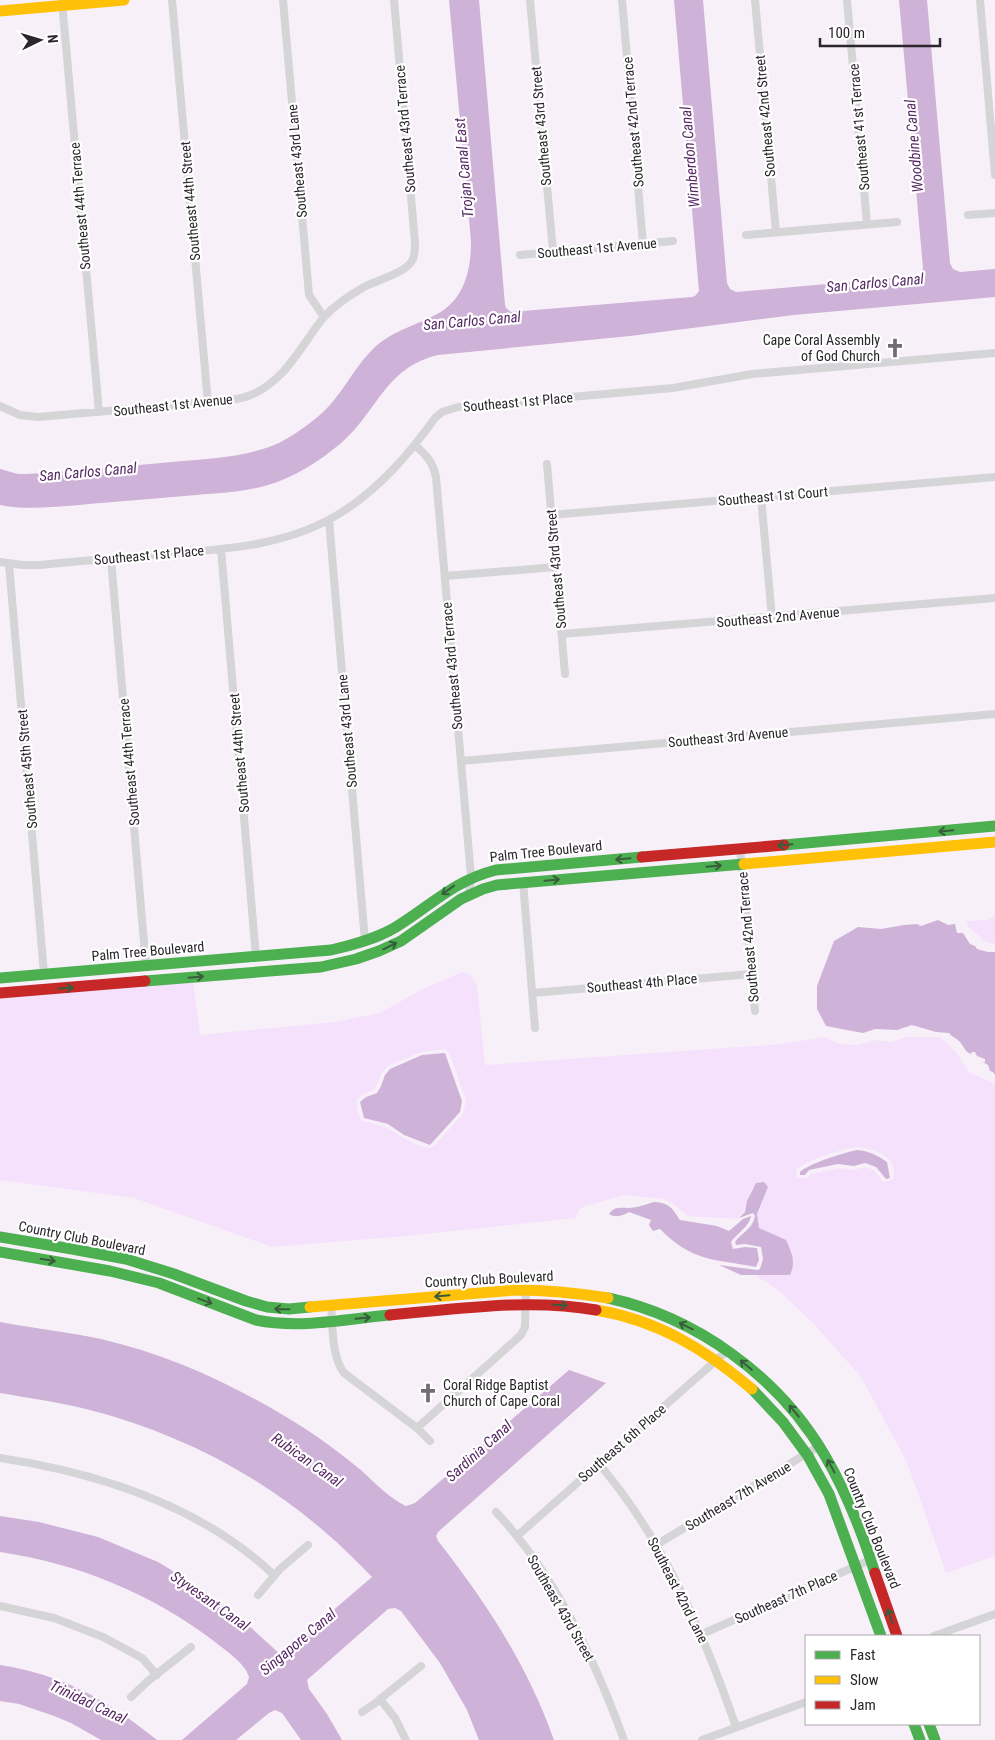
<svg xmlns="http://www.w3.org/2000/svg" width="995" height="1740" font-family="'Roboto Condensed',sans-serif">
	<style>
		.green { fill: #f5e1fb; fill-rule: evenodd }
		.water { fill: #cfb2d8 }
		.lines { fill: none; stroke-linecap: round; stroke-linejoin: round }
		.street { stroke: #d5d4d6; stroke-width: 8 }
		.fast { stroke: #4caf50; stroke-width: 11 }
		.slow { stroke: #ffc107; stroke-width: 11 }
		.jam { stroke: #c62828; stroke-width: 11 }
		.oneway { stroke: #385d3a }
		.labels { text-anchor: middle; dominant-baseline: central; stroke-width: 4.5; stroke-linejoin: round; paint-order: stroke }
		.street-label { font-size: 14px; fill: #2b262c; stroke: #fff }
		.poi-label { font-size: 14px; fill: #2b262c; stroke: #fff; text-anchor: end }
		.water-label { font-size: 15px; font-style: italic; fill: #572865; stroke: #fff }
	</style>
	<rect width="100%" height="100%" fill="#f7f0f9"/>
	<path class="green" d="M995,915V944L982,941L983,939L969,928L966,921L987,920Z
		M462,972L470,975L477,985L485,1065L782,1044L824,1037L840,1044L857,1045L876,1040L891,1042L906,1037H940L956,1052L969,1072L995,1084V1556L946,1573L907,1462L861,1377L814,1324L778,1290L756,1276L770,1274L789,1275L768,1233L759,1228L757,1214L768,1187L752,1188C747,1201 747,1210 737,1219L688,1216L672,1203L664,1199L625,1195L585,1206L580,1209L575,1218L406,1236L272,1247L134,1198L0,1180V997L193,981L200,1035L335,1022L380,1013L421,990ZM444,1049L449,1052L466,1101L463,1114L433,1147C421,1151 400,1135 389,1129C381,1125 370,1123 362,1121L357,1109L356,1101L363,1094L374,1090L382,1073L388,1066L421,1052ZM856,1147C874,1148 901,1158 892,1180L883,1182L874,1170L865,1167L853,1170L838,1168L811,1174L807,1178H797L796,1170C808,1159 840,1150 856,1147Z"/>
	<path class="water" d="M449,0H479L505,305L506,308L511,312L692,297L695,296L699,291L674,0H703L727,283L730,289L736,292L917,276L922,273L923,268L899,0H927L950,263L953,269L960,272L995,269V297L794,315L630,336L438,355C384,368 378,412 340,444C318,462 295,477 268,485C244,492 220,493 196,495C169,497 141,500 113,502C80,504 32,512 0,505V469L18,474H28C76,471 124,466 172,462C203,459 236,458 266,448C283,443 301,430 315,419C342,399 354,363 381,342C398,329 420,324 439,313C465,298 471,269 471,241Z
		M938,920L948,925L955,924L957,933H963L970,944L975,946L977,949L988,952H995V1075L993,1072L990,1071L988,1065L983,1062H985V1059L977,1056L975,1052H972L971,1054C964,1051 964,1046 959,1041C956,1038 952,1037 949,1033L936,1032L912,1025L897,1030L875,1029L863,1033L826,1026L817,1009V986L834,941L858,927L881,929L904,925L917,924L921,926Z
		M445,1053L462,1101L460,1112L430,1145L404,1135L388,1124L364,1118L360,1102L366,1097L377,1093L381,1086L385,1075L390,1069L422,1055Z
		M857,1150C869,1151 877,1155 887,1162L890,1178L886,1179L876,1167L865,1163L854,1166L838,1164L809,1170L805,1175H800V1172C810,1163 843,1153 857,1150Z
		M764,1182L768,1187L757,1214L759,1228L786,1240C792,1253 796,1262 790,1275H741L719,1265L757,1270L760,1269L763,1259L761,1247L745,1244L736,1245L735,1242C743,1231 752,1230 755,1216L753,1213L739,1218L745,1212L747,1201L756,1183Z
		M654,1202C670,1203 672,1208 680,1220L717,1226L729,1231L743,1219L751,1216C749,1227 737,1233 731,1242L733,1249L745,1247L757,1248L759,1260L756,1267C715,1259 692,1262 660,1229L653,1231L649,1225L651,1220L629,1212C622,1216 616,1218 609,1214C615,1206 620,1208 629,1208C636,1208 647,1204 654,1202Z
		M0,1322C33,1328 68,1332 101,1339C174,1356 241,1388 304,1428C324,1441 344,1456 362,1471C375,1483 389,1498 406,1506L415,1503L569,1370L606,1383L438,1532L436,1536L438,1541C486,1602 528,1666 554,1740H479L467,1710L440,1663L401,1611L395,1608L388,1609L307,1680L309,1689L327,1714L342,1740H301L282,1713L275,1710L269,1713L236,1740H182L247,1684L249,1677C245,1663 226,1651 215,1642C151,1593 79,1564 0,1552V1516L39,1522L98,1537L158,1562L186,1579L236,1614L281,1655L372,1577C357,1562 342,1546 325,1532C257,1473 174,1431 86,1409C58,1402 29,1398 0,1393Z
		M0,1665C64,1675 107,1700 157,1740H101L71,1723L54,1716L19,1704L0,1701Z"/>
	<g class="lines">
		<path class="street" d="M172,0L208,403
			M283,0L309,295L324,317
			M530,0L553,251
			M622,0L643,244
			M755,0L776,232
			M847,0L867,224
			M980,0L995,175
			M62,2L99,412
			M968,215L995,213
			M746,235L897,222
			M520,255L673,241
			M0,406L20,415L38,417L222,401C230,400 240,399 248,396C285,383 301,345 324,317C335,305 350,295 364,287C377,280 407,273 413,259C415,254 415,248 415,243L394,0
			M415,445C426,455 433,462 436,477L471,876L469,894
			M547,464L565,674
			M761,497L772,618
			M551,515L995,477
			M329,520L365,941
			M221,549L256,957
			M111,559L146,966
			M0,562L22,565H40C82,561 124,557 166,554C226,549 289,546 342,512C380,488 409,454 435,418L442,412L458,407L673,388L752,374L995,353
			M9,564L44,974
			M445,576L556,567
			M562,634L995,598
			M461,761L995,714
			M740,849L755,1011
			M523,882L535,1028
			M533,993L751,974
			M331,1305C333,1327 331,1355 344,1373L417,1428L430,1441
			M417,1428L521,1335L525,1327L526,1289
			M0,1458C99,1473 200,1505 274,1575
			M599,1464C664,1540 704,1634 736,1727
			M496,1512C556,1576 594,1658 624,1740
			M517,1536L728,1350
			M656,1545L819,1446
			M258,1595L280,1569L308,1545
			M0,1606L54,1618L103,1637L142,1658L157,1675
			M702,1634L870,1560
			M934,1636L995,1614
			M131,1697L148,1681L191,1647
			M380,1699L395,1718L406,1740
			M362,1712L374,1704L421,1666
			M702,1740L806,1702"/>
		<path class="fast" d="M784,845L995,826
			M0,978L331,950C353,945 376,939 396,927C432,905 453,881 496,870L642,857
			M145,981L321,967L356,959L379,951L401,941L461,899L483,889L497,885L744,864
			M0,1237L72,1249L126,1259L174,1274L246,1301L267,1307L289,1309L310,1307
			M0,1252L110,1271L159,1283L256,1320C300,1329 346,1319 390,1315
			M608,1298C696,1317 778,1376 824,1454C846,1491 862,1532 875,1573
			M752,1389L783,1422L808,1456L829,1494L881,1636
			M914,1724L920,1740
			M929,1724L935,1740"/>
		<path class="slow" d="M0,11L124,0
			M744,864L995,842
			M310,1307L515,1290C546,1290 577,1293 608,1298
			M596,1310C657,1320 705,1349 752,1389"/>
		<path class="jam" d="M642,857L784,845
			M0,993L145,981
			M390,1315C458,1309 528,1298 596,1310
			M875,1573L897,1636"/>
	</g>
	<defs><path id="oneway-shaft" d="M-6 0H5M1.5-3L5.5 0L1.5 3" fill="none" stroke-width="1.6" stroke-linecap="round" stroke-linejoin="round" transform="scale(1.25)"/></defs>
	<g class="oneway">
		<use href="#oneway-shaft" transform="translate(946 831) rotate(175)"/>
		<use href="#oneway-shaft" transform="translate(785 845) rotate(175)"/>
		<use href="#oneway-shaft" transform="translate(623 859) rotate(175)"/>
		<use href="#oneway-shaft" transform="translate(714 866) rotate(-5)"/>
		<use href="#oneway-shaft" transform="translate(552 880) rotate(-5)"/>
		<use href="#oneway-shaft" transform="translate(448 890) rotate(144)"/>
		<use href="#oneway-shaft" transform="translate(390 946) rotate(-26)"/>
		<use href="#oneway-shaft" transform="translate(196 977) rotate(-5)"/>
		<use href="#oneway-shaft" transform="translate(66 988) rotate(-5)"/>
		<use href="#oneway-shaft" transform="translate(48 1260) rotate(9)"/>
		<use href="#oneway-shaft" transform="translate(442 1296) rotate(175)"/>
		<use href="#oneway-shaft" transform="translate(205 1301) rotate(20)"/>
		<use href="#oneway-shaft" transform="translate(560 1305) rotate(4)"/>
		<use href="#oneway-shaft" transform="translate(282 1309) rotate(-179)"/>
		<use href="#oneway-shaft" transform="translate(363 1318) rotate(-5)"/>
		<use href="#oneway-shaft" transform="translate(686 1326) rotate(-154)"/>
		<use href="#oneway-shaft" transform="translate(746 1365) rotate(-140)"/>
		<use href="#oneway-shaft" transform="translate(794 1411) rotate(-130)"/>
		<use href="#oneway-shaft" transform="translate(831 1466) rotate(-118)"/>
		<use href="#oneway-shaft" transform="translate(890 1616) rotate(-110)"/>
	</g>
	<defs>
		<symbol id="church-bare" viewBox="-9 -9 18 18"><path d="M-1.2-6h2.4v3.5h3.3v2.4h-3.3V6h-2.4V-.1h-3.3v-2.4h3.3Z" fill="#726d74" stroke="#fff" stroke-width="2.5" paint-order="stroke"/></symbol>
	</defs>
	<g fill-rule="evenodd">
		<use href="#church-bare" x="881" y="334" width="28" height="28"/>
		<use href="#church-bare" x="414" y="1379" width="28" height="28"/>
	</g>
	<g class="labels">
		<g class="street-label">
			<text transform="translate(765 116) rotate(-95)">Southeast 42nd Street</text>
			<text transform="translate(633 122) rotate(-95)">Southeast 42nd Terrace</text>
			<text transform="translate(541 126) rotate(-95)">Southeast 43rd Street</text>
			<text transform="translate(859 127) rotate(-95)">Southeast 41st Terrace</text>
			<text transform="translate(405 129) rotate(-95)">Southeast 43rd Terrace</text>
			<text transform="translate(297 161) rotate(-95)">Southeast 43rd Lane</text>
			<text transform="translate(190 201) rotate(-95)">Southeast 44th Street</text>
			<text transform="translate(80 206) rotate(-95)">Southeast 44th Terrace</text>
			<text transform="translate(597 248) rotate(-5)">Southeast 1st Avenue</text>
			<text transform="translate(518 402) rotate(-5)">Southeast 1st Place</text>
			<text transform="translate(173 405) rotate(-6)">Southeast 1st Avenue</text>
			<text transform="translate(773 496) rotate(-5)">Southeast 1st Court</text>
			<text transform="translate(149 555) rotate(-5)">Southeast 1st Place</text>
			<text transform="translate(556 569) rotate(-95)">Southeast 43rd Street</text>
			<text transform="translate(778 617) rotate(-5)">Southeast 2nd Avenue</text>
			<text transform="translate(452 666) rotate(-95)">Southeast 43rd Terrace</text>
			<text transform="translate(347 731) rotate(-95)">Southeast 43rd Lane</text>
			<text transform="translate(728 737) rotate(-5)">Southeast 3rd Avenue</text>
			<text transform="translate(239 753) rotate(-95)">Southeast 44th Street</text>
			<text transform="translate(129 762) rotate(-95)">Southeast 44th Terrace</text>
			<text transform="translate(27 769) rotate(-95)">Southeast 45th Street</text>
			<text transform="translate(546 851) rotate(-6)">Palm Tree Boulevard</text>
			<text transform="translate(748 937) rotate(-95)">Southeast 42nd Terrace</text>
			<text transform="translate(148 951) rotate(-5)">Palm Tree Boulevard</text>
			<text transform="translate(642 983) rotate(-5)">Southeast 4th Place</text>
			<text transform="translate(82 1238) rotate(11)">Country Club Boulevard</text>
			<text transform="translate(489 1279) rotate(-3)">Country Club Boulevard</text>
			<text transform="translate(622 1443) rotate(-41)">Southeast 6th Place</text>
			<text transform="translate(738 1496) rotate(-31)">Southeast 7th Avenue</text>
			<text transform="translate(872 1528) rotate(68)">Country Club Boulevard</text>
			<text transform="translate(678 1590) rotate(63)">Southeast 42nd Lane</text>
			<text transform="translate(786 1597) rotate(-24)">Southeast 7th Place</text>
			<text transform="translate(561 1608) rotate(60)">Southeast 43rd Street</text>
		</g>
		<g class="poi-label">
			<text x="880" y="340">Cape Coral Assembly<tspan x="880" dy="16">of God Church</tspan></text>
			<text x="443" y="1385" text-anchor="start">Coral Ridge Baptist<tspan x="443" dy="16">Church of Cape Coral</tspan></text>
		</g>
		<g class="water-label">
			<text transform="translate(914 146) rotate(-95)">Woodbine Canal</text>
			<text transform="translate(690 157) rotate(-95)">Wimberdon Canal</text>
			<text transform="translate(464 168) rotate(-95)">Trojan Canal East</text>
			<text transform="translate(875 283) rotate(-5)">San Carlos Canal</text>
			<text transform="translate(472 321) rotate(-5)">San Carlos Canal</text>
			<text transform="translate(88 472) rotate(-5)">San Carlos Canal</text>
			<text transform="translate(479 1451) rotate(-42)">Sardinia Canal</text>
			<text transform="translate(307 1460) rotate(35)">Rubican Canal</text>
			<text transform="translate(210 1601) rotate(35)">Styvesant Canal</text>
			<text transform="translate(298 1642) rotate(-40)">Singapore Canal</text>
			<text transform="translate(88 1702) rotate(25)">Trinidad Canal</text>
		</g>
	</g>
	<rect x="805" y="1635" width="175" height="90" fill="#ffffff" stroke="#aaa8ab"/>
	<rect x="815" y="1651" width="25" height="8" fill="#4caf50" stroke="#aaa8ab"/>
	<text x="850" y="1660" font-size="15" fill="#2b262c">Fast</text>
	<rect x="815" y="1676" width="25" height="8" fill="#ffc107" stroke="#aaa8ab"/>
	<text x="850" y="1685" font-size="15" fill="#2b262c">Slow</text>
	<rect x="815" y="1701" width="25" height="8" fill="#c62828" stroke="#aaa8ab"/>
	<text x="850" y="1710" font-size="15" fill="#2b262c">Jam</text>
	<g transform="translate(40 40) rotate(85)" stroke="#ffffff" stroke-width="4" paint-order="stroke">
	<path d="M0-4L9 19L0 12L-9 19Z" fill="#2b262c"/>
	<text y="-8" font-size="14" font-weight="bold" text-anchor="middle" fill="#2b262c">N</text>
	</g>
	<path d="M820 38v8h120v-8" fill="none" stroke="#2b262c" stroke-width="2.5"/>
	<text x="828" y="38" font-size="15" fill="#2b262c" stroke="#ffffff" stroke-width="4" paint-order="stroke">100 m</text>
</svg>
